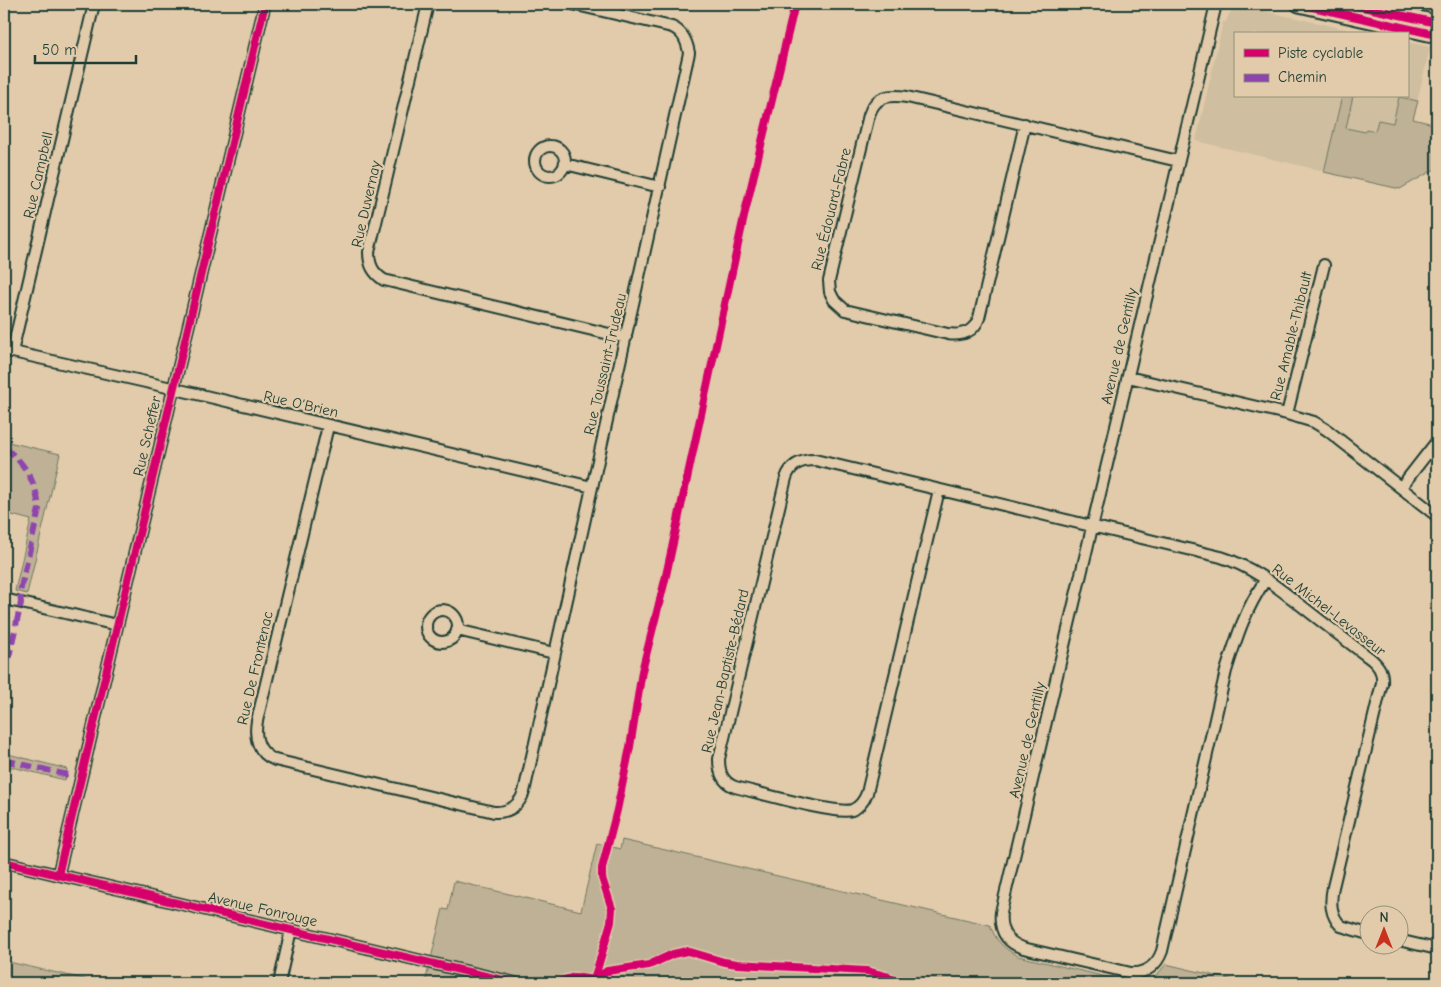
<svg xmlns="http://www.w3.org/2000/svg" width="1441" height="987" font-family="'Comic Neue',sans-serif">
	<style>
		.built { fill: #cfbe9f }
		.green { fill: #beb195; stroke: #6e7764 }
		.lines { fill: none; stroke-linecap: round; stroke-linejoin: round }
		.street-casing { stroke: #1f3d34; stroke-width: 14 }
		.secondary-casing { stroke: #1f3d34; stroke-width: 19 }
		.street { stroke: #e1cbaa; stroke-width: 10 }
		.secondary { stroke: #e1cbaa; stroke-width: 15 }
		.quiet { stroke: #8e44ad; stroke-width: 6; stroke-dasharray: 12 6; stroke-linecap: butt }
		.cycleway-casing { stroke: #e1cbaa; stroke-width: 11 }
		.cycleway { stroke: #d6006c; stroke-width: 8 }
		.labels { text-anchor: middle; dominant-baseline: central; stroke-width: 4.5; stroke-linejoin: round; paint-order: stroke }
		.street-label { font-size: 15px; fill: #1f3d34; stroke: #e1cbaa }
	</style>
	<rect width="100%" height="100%" fill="#e1cbaa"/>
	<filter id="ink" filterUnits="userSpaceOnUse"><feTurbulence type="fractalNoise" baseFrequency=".02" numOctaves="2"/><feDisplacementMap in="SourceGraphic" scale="10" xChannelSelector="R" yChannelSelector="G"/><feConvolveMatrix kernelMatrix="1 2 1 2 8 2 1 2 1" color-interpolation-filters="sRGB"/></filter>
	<g filter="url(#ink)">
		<path class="built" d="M1239,7H1246L1368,34H1235V96H1407V42L1430,47L1413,119L1437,125V168L1400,189L1196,141L1223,22H1226L1229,14L1234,9Z"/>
		<path class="green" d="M1342,96H1353L1346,128L1365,132L1366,129L1375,131L1378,120L1393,123L1399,97L1418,101L1413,119L1437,125V168L1400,189L1324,172Z
			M4,441L60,454L27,594L15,591L31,520L4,513Z
			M4,753L67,769L65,780L4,765Z
			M622,840L990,925C996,941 1003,948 1018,956L1128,982L1149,980L1157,975L1166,964L1246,983H425L443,909L448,910L454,881L581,911L597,843L620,849Z
			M4,961L102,983H4Z"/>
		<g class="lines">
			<defs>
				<path id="street" d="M428,4L369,252C369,265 373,273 384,280L626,338
					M1216,4L1001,912C999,930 1006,942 1023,948L1131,973C1146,974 1157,965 1162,951L1226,671C1237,636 1245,610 1266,579
					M1025,124L979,318C974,332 962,336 948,334L845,310L834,300L830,292L829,281L869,115C875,96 889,94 907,97L1178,161
					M535 161a15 15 0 1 1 30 0a15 15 0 1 1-30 0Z
					M565,164L660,187
					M4,350L150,383L592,487
					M12,352L94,4
					M1128,377L1287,414L1314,422L1327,430L1437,516
					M1287,414L1324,265
					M328,426L257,721C254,738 258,753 275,760L494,812C508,813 519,806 524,792L689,53C687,41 683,32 672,27L572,4
					M1401,487L1437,441
					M939,490L867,793C864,801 860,807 852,810C835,815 757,792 735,787C722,782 719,772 719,759L786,478C791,464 801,460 815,460L1221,557C1253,567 1277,587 1303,607C1326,625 1348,642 1371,659C1379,666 1383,672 1382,683L1333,887C1330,902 1330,915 1341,926L1368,934
					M4,599L117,625
					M426 626a16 16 0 1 1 32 0a16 16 0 1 1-32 0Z
					M457,630L554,653
					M4,862L515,983
					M58,875L265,4
					M1398,940L1437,949
					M279,983L291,930"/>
				<path id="secondary" d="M1299,4L1437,35
					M1349,4L1437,23"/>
			</defs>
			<use href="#street" class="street-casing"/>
			<use href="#secondary" class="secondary-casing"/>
			<use href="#street" class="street"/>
			<use href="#secondary" class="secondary"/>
			<path class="quiet" d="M4,448C25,461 37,485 39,509L20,592L21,603L4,679
				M4,760L68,775"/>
			<defs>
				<path id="cycleway" d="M1299,4L1437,35
					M1349,4L1437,23
					M4,862L515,983
					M58,875L265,4
					M594,980L611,922L612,909L602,878V868L617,810L630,747L642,671L665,580L745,212L795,4
					M554,983L574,977L594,980L607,971L649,965L673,954L687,951L724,962L737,964L867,971L886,976L902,983"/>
			</defs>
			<use href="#cycleway" class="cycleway-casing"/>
			<use href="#cycleway" class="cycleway"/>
		</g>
	</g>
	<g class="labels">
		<g class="street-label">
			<text transform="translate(38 175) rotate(-77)">Rue Campbell</text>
			<text transform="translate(366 204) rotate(-77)">Rue Duvernay</text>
			<text transform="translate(831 209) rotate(-76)">Rue Édouard-Fabre</text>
			<text transform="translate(1291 336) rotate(-76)">Rue Amable-Thibault</text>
			<text transform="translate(1119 346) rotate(-77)">Avenue de Gentilly</text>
			<text transform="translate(605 364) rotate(-77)">Rue Toussaint-Trudeau</text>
			<text transform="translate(301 404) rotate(13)">Rue O'Brien</text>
			<text transform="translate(147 436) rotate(-77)">Rue Scheffer</text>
			<text transform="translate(1329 610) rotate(38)">Rue Michel-Levasseur</text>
			<text transform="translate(255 668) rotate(-77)">Rue De Frontenac</text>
			<text transform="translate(725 671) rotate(-77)">Rue Jean-Baptiste-Bédard</text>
			<text transform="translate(1027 740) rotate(-77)">Avenue de Gentilly</text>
			<text transform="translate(263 909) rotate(13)">Avenue Fonrouge</text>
		</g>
	</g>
	<rect width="1441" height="987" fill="none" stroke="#e1cbaa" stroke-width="20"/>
	<rect x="10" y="10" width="1421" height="967" fill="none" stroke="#1f3d34" stroke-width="2" filter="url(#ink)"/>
	<rect x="1234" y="32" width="175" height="65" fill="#e1cbaa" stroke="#93927b"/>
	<rect x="1244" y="49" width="25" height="8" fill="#d6006c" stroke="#93927b"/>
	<text x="1278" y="58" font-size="15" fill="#1f3d34">Piste cyclable</text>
	<rect x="1244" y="74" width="25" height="8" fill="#8e44ad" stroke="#93927b"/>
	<text x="1278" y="82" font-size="15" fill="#1f3d34">Chemin</text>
	<g transform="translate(1384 930)"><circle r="24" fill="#e1cbaa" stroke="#93927b"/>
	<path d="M0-4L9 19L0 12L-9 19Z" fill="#c8321e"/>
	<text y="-8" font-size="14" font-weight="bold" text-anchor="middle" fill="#1f3d34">N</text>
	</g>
	<path d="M35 55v8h101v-8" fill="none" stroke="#1f3d34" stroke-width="2.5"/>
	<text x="42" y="55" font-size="15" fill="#1f3d34" stroke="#e1cbaa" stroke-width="4" paint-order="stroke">50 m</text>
</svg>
